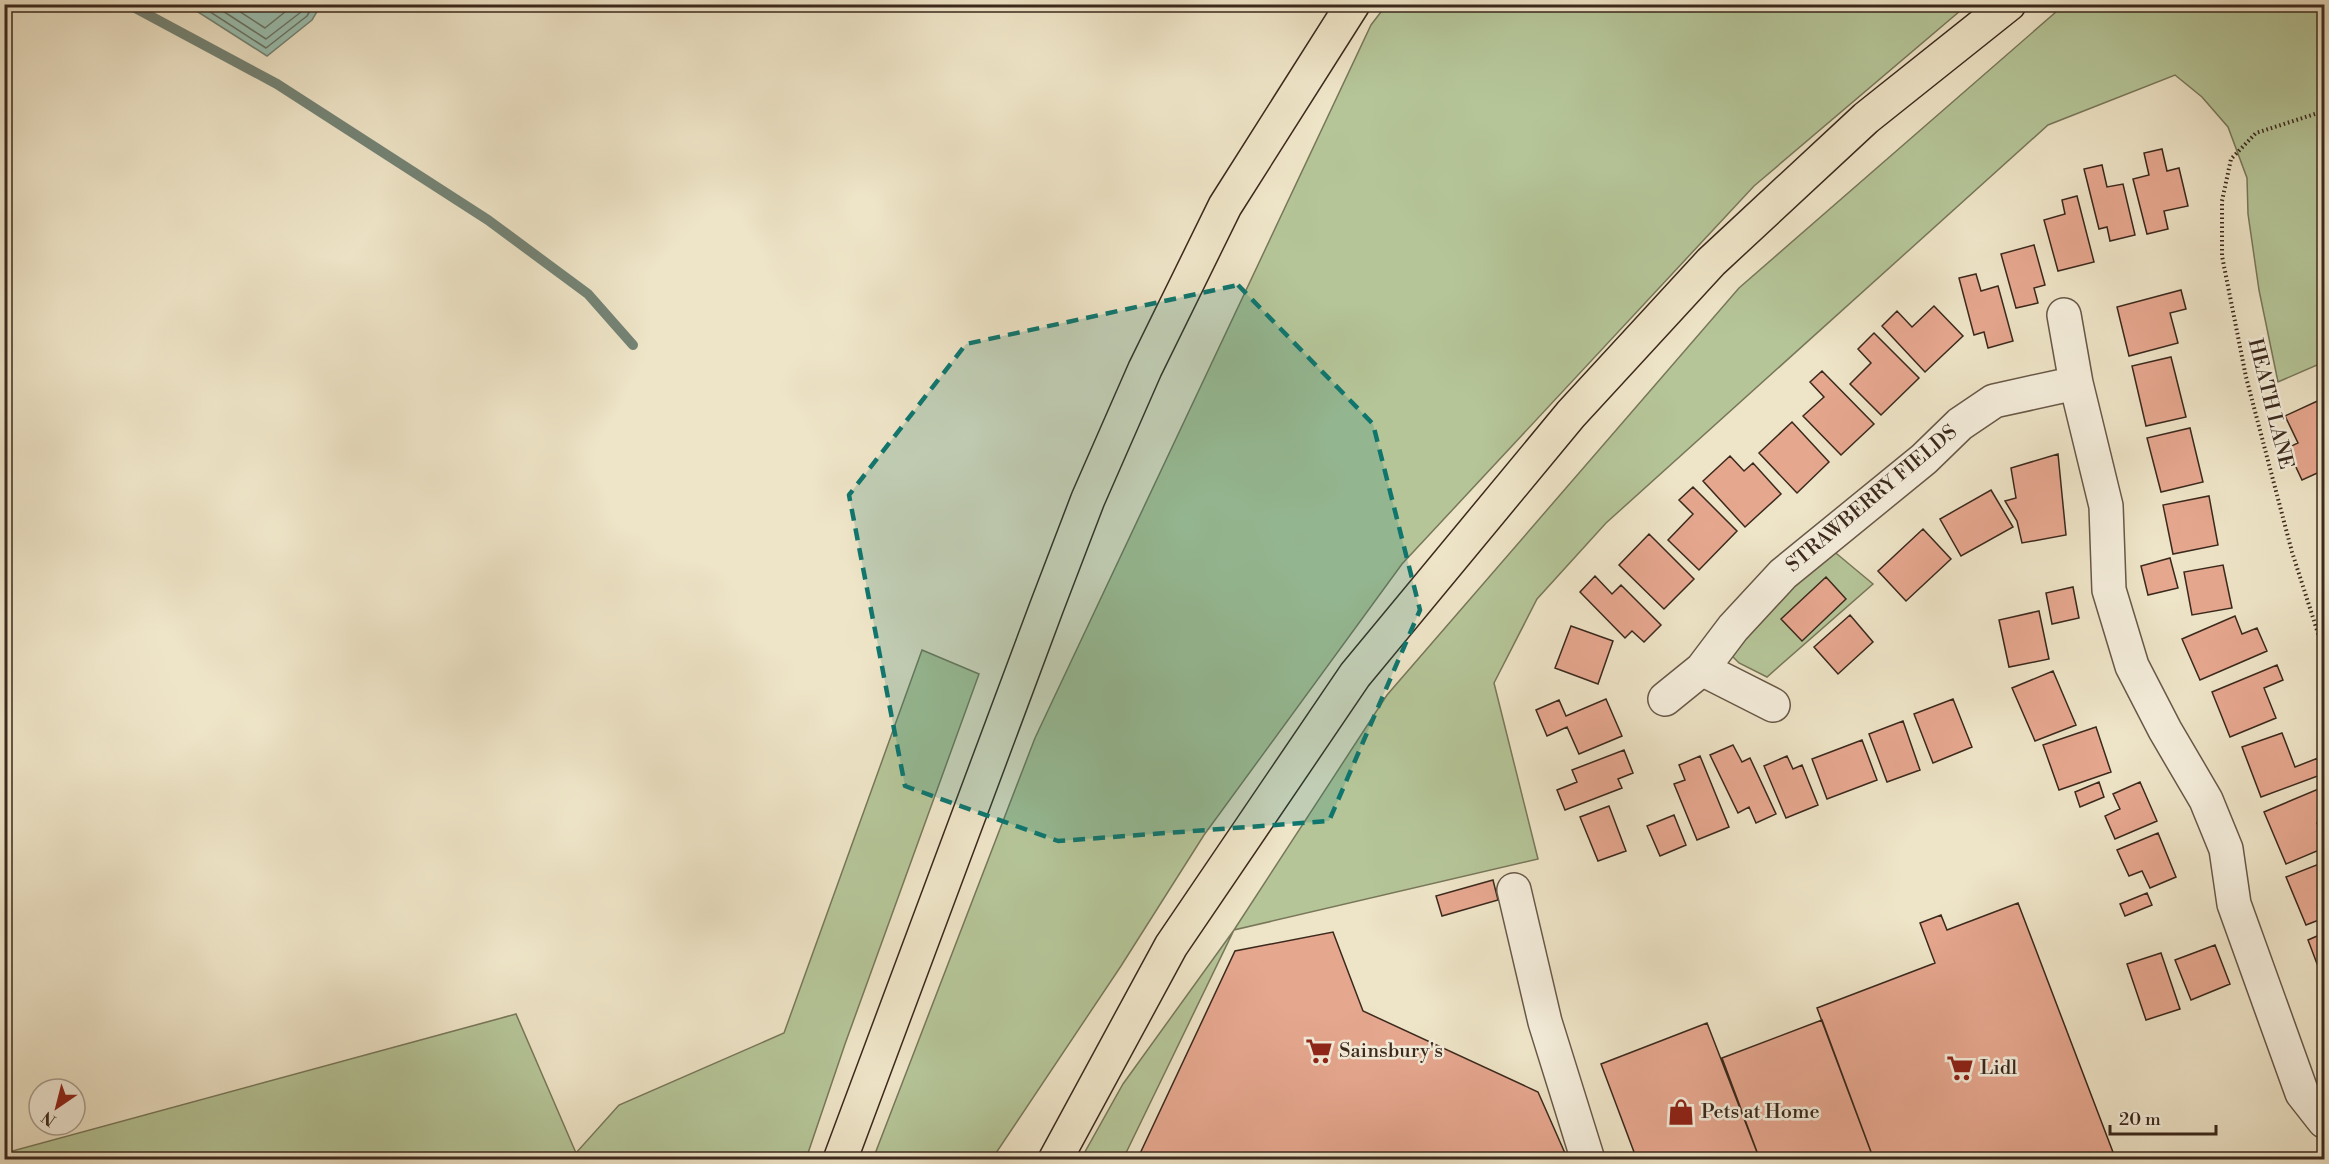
<svg xmlns="http://www.w3.org/2000/svg" width="2329" height="1164" font-family="'Libre Bodoni',serif">
	<style>
		.green { fill: #b5c598; stroke: #78775a; stroke-width: 1.5 }
		.water { fill: #9abfb0; stroke: #748375; stroke-width: 1.5 }
		.lines { fill: none; stroke-linecap: round; stroke-linejoin: round }
		.shore { stroke: #6a7466; stroke-width: 1.5 }
		.stream { stroke: #748375; stroke-width: 10 }
		.building { fill: #e6a78f; stroke: #3b291d; stroke-width: 1.5 }
		.minor-casing { stroke: #685848; stroke-width: 36 }
		.highway-casing { stroke: #3b291d; stroke-width: 36 }
		.path { stroke: #3b291d; stroke-width: 4; stroke-dasharray: 1.5 3; stroke-linecap: butt }
		.minor { stroke: #f4eddb; stroke-width: 33 }
		.highway { stroke: #eee4c7; stroke-width: 33 }
		.marked { fill: #0f766e; fill-opacity: 0.2; stroke: #0f766e; stroke-width: 4.5; stroke-dasharray: 12 8; stroke-linejoin: round }
		.labels { text-anchor: middle; dominant-baseline: central; stroke-width: 5; stroke-linejoin: round; paint-order: stroke }
		.street-label { font-size: 20px; fill: #3b291d; stroke: #f4eddb }
		.poi-label { font-size: 20px; fill: #3b291d; stroke: #f4eddb; text-anchor: start }
	</style>
	<rect width="100%" height="100%" fill="#eee4c7"/>
	<filter id="stains"><feTurbulence type="fractalNoise" baseFrequency=".00333" numOctaves="4"/><feColorMatrix values="0 0 0 0 .2 0 0 0 0 .09 0 0 0 0 .02 0 0 0 .5 -.17"/></filter>
	<radialGradient id="worn" r=".72"><stop offset=".6" stop-color="#630" stop-opacity="0"/><stop offset="1" stop-color="#630" stop-opacity=".3"/></radialGradient>
	<path class="green" d="M1387,4L1967,5L1754,186L1402,564L1204,835L1121,966L992,1159H873L1035,738L1371,25Z
		M2064,5H2324V362L2278,382L2259,290L2248,214L2247,178L2228,127L2202,97L2175,75L2048,125L1606,523L1537,599L1494,683L1538,859L1234,930L1123,1159H1081L1123,1084L1234,930L1387,695L1739,288Z
		M1831,549L1873,584L1767,677L1739,663L1730,654L1731,641Z
		M922,650L979,674L845,1044L806,1159H5V1153L516,1014L576,1153L619,1105L784,1033Z"/>
	<path class="water" d="M187,5H321L312,20L267,56Z"/>
	<g class="lines">
		<path class="shore" d="M198,4L266,48L307,16L314,4
			M212,4L266,39L301,12L305,4
			M228,4L265,28L295,4"/>
		<path class="stream" d="M128,4L277,84L488,220L588,294L633,345"/>
	</g>
	<path class="building" d="M2162,149L2167,171L2179,168L2188,206L2164,211L2168,229L2147,234L2133,179L2149,175L2144,153Z
		M2102,165L2107,187L2123,184L2135,235L2110,241L2107,227L2099,229L2084,169Z
		M2077,196L2094,262L2058,271L2044,220L2065,214L2062,200Z
		M2034,245L2045,285L2034,288L2038,303L2016,308L2001,254Z
		M1976,274L1981,291L1998,286L2013,341L1988,348L1984,332L1974,335L1959,278Z
		M2181,290L2186,309L2170,313L2178,343L2129,356L2117,307Z
		M1934,306L1963,336L1925,372L1882,326L1897,311L1912,327Z
		M1874,333L1919,378L1881,415L1850,384L1871,363L1858,349Z
		M2171,357L2186,417L2146,426L2132,366Z
		M1822,371L1874,424L1841,455L1803,416L1824,397L1810,382Z
		M2324,398V470L2302,480L2287,448L2298,443L2285,416Z
		M1792,422L1829,462L1797,493L1759,453Z
		M2190,428L2203,482L2161,492L2147,438Z
		M2058,454L2066,535L2022,543L2017,521L2005,501L2016,498L2011,468Z
		M1730,456L1744,471L1753,463L1781,494L1745,527L1703,481Z
		M1693,487L1737,531L1699,570L1668,540L1693,514L1679,500Z
		M1991,490L2013,527L1961,556L1940,519Z
		M2209,496L2218,545L2173,554L2163,505Z
		M1923,529L1951,559L1906,601L1878,571Z
		M1649,534L1694,579L1664,609L1619,565Z
		M2170,558L2178,588L2148,595L2141,566Z
		M2223,565L2232,608L2192,615L2184,572Z
		M1595,576L1612,594L1621,585L1661,625L1644,642L1632,631L1625,638L1580,592Z
		M1826,577L1846,599L1802,641L1781,619Z
		M2073,587L2079,618L2052,624L2046,593Z
		M2039,611L2049,659L2009,667L1999,620Z
		M1850,615L1873,642L1838,674L1814,647Z
		M2235,616L2242,634L2257,628L2267,651L2200,680L2182,639Z
		M1571,626L1613,641L1598,684L1555,668Z
		M2277,665L2283,680L2264,688L2276,718L2230,737L2212,692Z
		M2053,671L2076,725L2035,741L2012,688Z
		M1606,699L1622,736L1579,754L1567,727L1547,736L1536,710L1559,700L1566,716Z
		M1953,699L1972,747L1933,763L1914,714Z
		M1903,721L1920,770L1887,782L1869,734Z
		M2096,727L2111,772L2059,790L2043,745Z
		M2282,733L2295,767L2318,758L2323,774L2261,797L2242,747Z
		M1862,740L1877,780L1827,799L1812,759Z
		M1733,745L1742,762L1750,758L1776,814L1756,823L1749,807L1738,813L1710,755Z
		M1624,750L1633,773L1618,779L1622,788L1565,810L1557,790L1577,782L1572,770Z
		M1700,756L1729,827L1697,840L1674,784L1685,780L1679,765Z
		M1787,756L1793,769L1802,765L1818,805L1786,818L1764,766Z
		M2099,782L2104,797L2080,807L2075,792Z
		M2140,782L2157,821L2115,839L2105,816L2120,809L2113,794Z
		M2323,787L2324,820L2317,823L2324,841V848L2286,864L2264,812Z
		M1609,806L1626,851L1598,861L1580,817Z
		M1674,815L1686,845L1660,856L1647,826Z
		M2158,833L2176,877L2150,888L2142,871L2129,876L2117,850Z
		M2324,862V918L2306,925L2286,877Z
		M1493,880L1498,900L1442,916L1436,896Z
		M2147,893L2152,905L2125,916L2120,904Z
		M2018,903L2116,1160H1874L1817,1008L1935,963L1920,923L1941,915L1947,930Z
		M1333,932L1363,1011L1538,1092L1568,1160H1137L1235,951Z
		M2324,933V976L2322,977L2308,940Z
		M2215,945L2230,984L2191,1000L2175,960Z
		M2161,953L2180,1009L2146,1020L2127,964Z
		M1822,1020L1874,1160H1760L1722,1058Z
		M1707,1023L1760,1160H1637L1601,1064Z"/>
	<g class="lines">
		<defs>
			<path id="minor" d="M2064,315L2076,383
				M1702,669L1773,705
				M1665,699L1702,669L1733,628L1783,574L1924,459L1960,424L1994,401L2076,383L2106,506L2109,590L2132,666L2165,730L2206,800L2226,849L2234,904L2302,1093L2324,1121
				M1514,890L1545,1022L1588,1160"/>
			<path id="highway" d="M840,1160L1047,606L1088,499L1145,369L1225,206L1353,4
				M1055,1160L1171,946L1355,675L1571,414L1711,262L1866,118L2009,4"/>
		</defs>
		<use href="#minor" class="minor-casing"/>
		<use href="#highway" class="highway-casing"/>
		<path class="path" d="M2324,114H2315L2256,133L2231,159L2222,201V256L2246,377L2292,552L2324,652"/>
		<use href="#minor" class="minor"/>
		<use href="#highway" class="highway"/>
	</g>
	<path class="marked" d="M1238,285L1373,424L1420,610L1329,821L1058,841L905,786L849,495L966,344Z"/>
	<defs>
		<symbol id="supermarket-bare" viewBox="-9 -9 18 18"><path d="M-6-5.5h2.5l.6 2H6L4.5 2H-2.5L-4.4-4H-6ZM-1.5 3.2a1.3 1.3 0 1 0 .1 0ZM3 3.2a1.3 1.3 0 1 0 .1 0Z" fill="#8f2418" stroke="#f4eddb" stroke-width="2.5" paint-order="stroke"/></symbol>
		<symbol id="shop-bare" viewBox="-9 -9 18 18"><path d="M-5-2.5h2.3a2.7 3.5 0 0 1 5.4 0H5L5.5 6h-11ZM-1.5-2.5h3a1.5 2.3 0 0 0-3 0Z" fill="#8f2418" stroke="#f4eddb" stroke-width="2.5" paint-order="stroke"/></symbol>
	</defs>
	<g fill-rule="evenodd">
		<use href="#supermarket-bare" x="1300" y="1032" width="38" height="38"/>
		<use href="#supermarket-bare" x="1941" y="1049" width="38" height="38"/>
		<use href="#shop-bare" x="1662" y="1093" width="38" height="38"/>
	</g>
	<g class="labels">
		<g class="street-label">
			<text transform="translate(2270 404) rotate(76)">HEATH LANE</text>
			<text transform="translate(1872 499) rotate(-40)">STRAWBERRY FIELDS</text>
		</g>
		<g class="poi-label">
			<text x="1339" y="1051">Sainsbury's</text>
			<text x="1980" y="1068">Lidl</text>
			<text x="1701" y="1112">Pets at Home</text>
		</g>
	</g>
	<rect width="2329" height="1164" fill="none" stroke="#eee4c7" stroke-width="24"/>
	<rect x="6" y="6" width="2317" height="1152" fill="none" stroke="#3b291d" stroke-width="3"/>
	<rect x="12" y="12" width="2305" height="1140" fill="none" stroke="#3b291d" stroke-width="1.5"/>
	<g transform="translate(57 1107) rotate(215)"><circle r="28" fill="#f4eddb" stroke="#aa9f8f" stroke-width="1.5"/>
	<path d="M0-4.5L10 22L0 15L-10 22Z" fill="#8f2418"/>
	<text y="-9" font-size="16" font-weight="bold" text-anchor="middle" fill="#3b291d">N</text>
	</g>
	<path d="M2110 1125v9h106v-9" fill="none" stroke="#3b291d" stroke-width="3"/>
	<text x="2119" y="1125" font-size="18" fill="#3b291d" stroke="#f4eddb" stroke-width="4.5" paint-order="stroke">20 m</text>
	<rect width="100%" height="100%" filter="url(#stains)"/>
	<rect width="100%" height="100%" fill="url(#worn)"/>
</svg>
